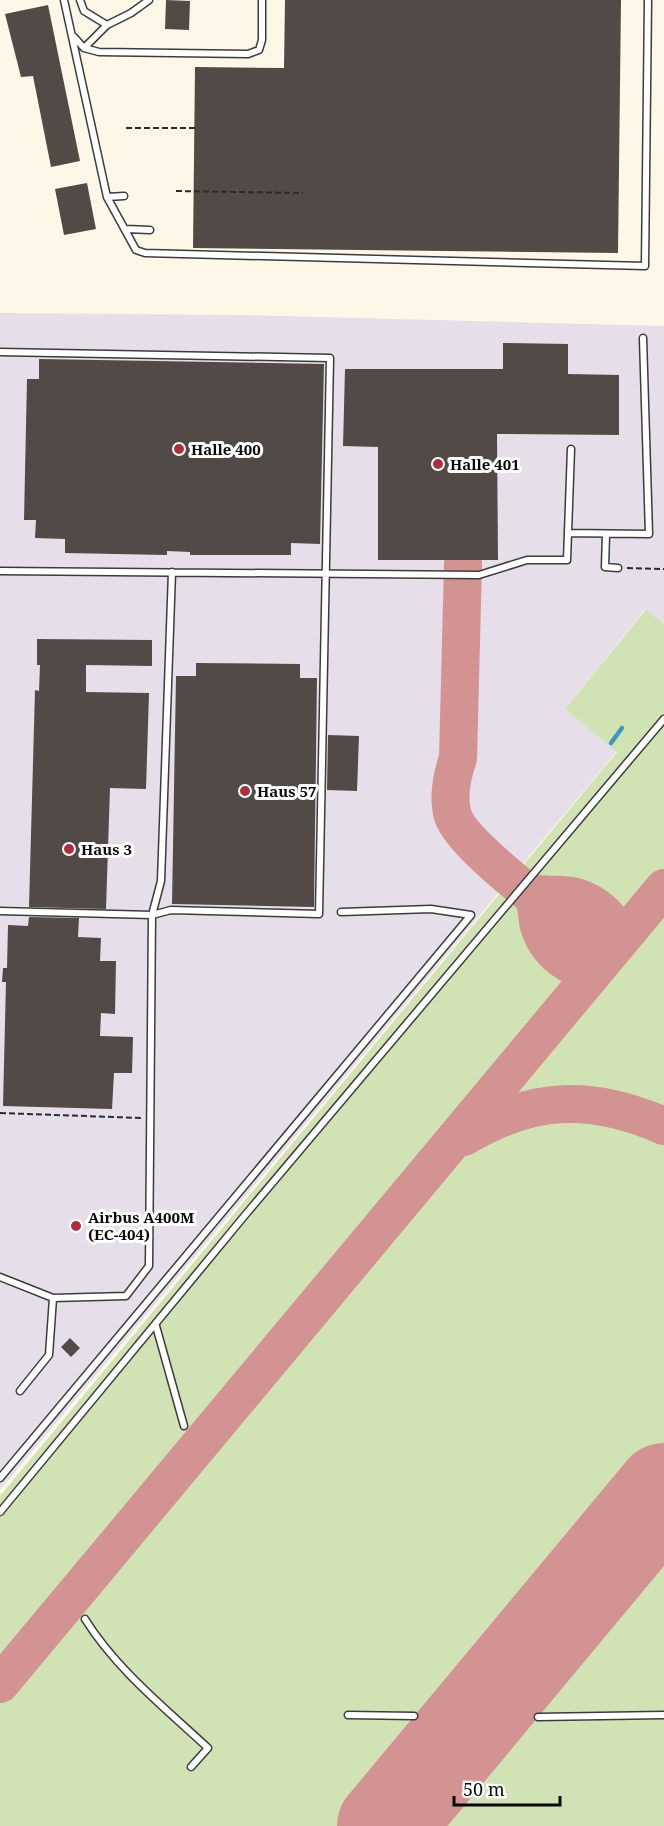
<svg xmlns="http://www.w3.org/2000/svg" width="664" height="1826" font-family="'Noto Serif',serif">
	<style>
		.industrial { fill: #e6dee8 }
		.green { fill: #d1e3b5 }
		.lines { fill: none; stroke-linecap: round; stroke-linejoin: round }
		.stream { stroke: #3e96c1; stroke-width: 4.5 }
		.taxiway { stroke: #d49393; stroke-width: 38 }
		.runway { stroke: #d49393; stroke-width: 96 }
		.building { fill: #514a47 }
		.lane-casing { stroke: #3c3c3c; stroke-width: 9 }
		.path { stroke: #2b2b2b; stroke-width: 2; stroke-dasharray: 6 3; stroke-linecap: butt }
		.lane { stroke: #fff; stroke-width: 6 }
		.poi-dot { fill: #ac2f3e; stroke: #fff; stroke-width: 2 }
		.labels { text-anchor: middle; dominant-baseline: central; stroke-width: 6; stroke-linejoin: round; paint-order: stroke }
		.poi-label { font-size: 15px; font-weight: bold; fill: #090909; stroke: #fff; text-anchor: start }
	</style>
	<rect width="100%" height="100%" fill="#fdf7e8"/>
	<path class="industrial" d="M0,313L241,315L664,326V624L645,609L565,709L617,751L0,1490Z"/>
	<path class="green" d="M646,609L664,624V1826H0V1496L617,752L565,709Z"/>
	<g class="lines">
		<path class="stream" d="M611,743L622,728"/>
		<path class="taxiway" d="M463,564L458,758C452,776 447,797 453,816C463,847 559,916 588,940L610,944L620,940
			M530,892C542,896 550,894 562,895C588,896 616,916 618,942
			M531,894C538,904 536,915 539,926C546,950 571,974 597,968
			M464,1137C533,1096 591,1094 664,1126
			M0,1684L664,888"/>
		<path class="runway" d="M385,1826L664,1491"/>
	</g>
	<path class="building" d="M166,0L190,1L189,30L165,29Z
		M285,0H621L618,253L193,248L195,67L284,68Z
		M48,5L80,161L51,167L33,76L21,77L5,14Z
		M87,183L96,229L64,235L55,189Z
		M503,343L568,344V374L619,375V435L497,434L498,560H378V447L343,446L345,369H503Z
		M39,359L324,364L320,544L291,543V555H190V552L167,551V555L65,553V539L35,538L36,520H24L27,379H39Z
		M37,639L152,640V666L86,665V692L149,693L146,789L110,788L106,909L29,907L35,690L39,691L40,665H37Z
		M196,663L300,664V678H317L314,907L172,904L176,676H196Z
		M328,735L359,736L357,791L327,790Z
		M29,917L79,918L78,937L101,938L100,961H116L115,1014L101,1013L100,1036L133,1037L132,1073H114L112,1109L3,1106L6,982H2L3,968H7L8,925L28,926Z
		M70,1338L80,1348L71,1357L61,1347Z"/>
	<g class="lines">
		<defs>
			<path id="lane" d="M64,0L107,197L136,250L145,253L645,266L648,0
				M80,0L84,11L107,25
				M74,37L84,48L99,52L248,54L259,50L262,40V0
				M84,48L107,25L131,13L149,0
				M107,197L124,196
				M126,229L150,230
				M0,352L330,358L319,914L171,910L152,915L0,911
				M568,533L649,534L643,338
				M606,534L605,567L618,568
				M0,571L479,575L527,560H567L571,449
				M0,1277L53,1298L126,1296L149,1266L152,915L161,881L172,572
				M156,1326L184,1426
				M20,1391L49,1355L53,1298
				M0,1478L471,915L431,909L341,912
				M0,1512L246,1214L664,719
				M85,1619C116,1669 165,1708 208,1748L191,1767
				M348,1715L414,1716
				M538,1717L664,1715"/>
		</defs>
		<use href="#lane" class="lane-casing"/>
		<path class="path" d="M126,128H195
			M176,191L303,193
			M627,568L664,569
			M0,1113L141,1118"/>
		<use href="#lane" class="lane"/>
	</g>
	<g class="poi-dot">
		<circle cx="179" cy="449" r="6"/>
		<circle cx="438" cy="464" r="6"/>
		<circle cx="245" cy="791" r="6"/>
		<circle cx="69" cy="849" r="6"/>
		<circle cx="76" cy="1226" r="6"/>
	</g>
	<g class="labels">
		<g class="poi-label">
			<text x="191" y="449">Halle 400</text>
			<text x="450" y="464">Halle 401</text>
			<text x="257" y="791">Haus 57</text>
			<text x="81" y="849">Haus 3</text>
			<text x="88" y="1217">Airbus A400M<tspan x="88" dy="17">(EC-404)</tspan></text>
		</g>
	</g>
	<path d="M454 1796v9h106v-9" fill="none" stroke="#090909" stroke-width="3"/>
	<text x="463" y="1796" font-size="18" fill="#090909" stroke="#ffffff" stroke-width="4.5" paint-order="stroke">50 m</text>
</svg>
